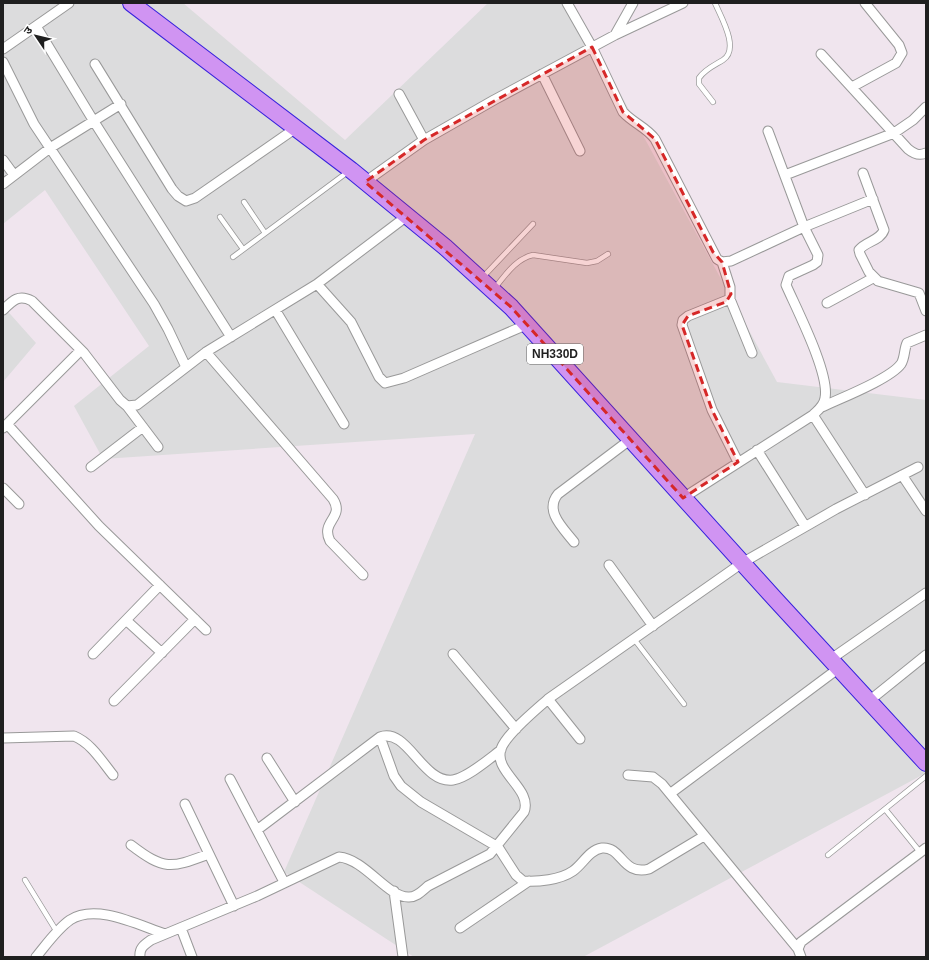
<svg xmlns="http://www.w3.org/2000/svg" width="929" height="960" font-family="Helvetica,'Noto Sans Devanagari',sans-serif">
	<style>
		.residential { fill: #dcdcdd }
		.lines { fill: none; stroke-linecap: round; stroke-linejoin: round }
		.service-casing { stroke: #999; stroke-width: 6 }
		.minor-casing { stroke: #999; stroke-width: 11 }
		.trunk-casing { stroke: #3722dd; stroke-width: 18 }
		.service { stroke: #fff; stroke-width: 4.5 }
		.minor { stroke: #fff; stroke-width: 9 }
		.trunk { stroke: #d094f2; stroke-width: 16 }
		.marked { fill: #d62828; fill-opacity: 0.2; stroke: #d62828; stroke-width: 3; stroke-dasharray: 8 5; stroke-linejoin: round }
		.labels { text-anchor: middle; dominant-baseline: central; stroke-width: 3.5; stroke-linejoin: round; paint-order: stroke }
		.shield { fill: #fff; stroke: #626262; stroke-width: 1 }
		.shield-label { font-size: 12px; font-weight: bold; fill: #1f1f1f }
	</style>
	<rect width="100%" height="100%" fill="#f0e5ee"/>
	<path class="residential" d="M3,3H183L345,140L488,3H571L777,382L926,400V773L583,957H414L284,872L475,434L103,459L74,406L149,346L45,190L3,224Z
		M3,306L36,343L3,382Z"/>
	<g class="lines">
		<defs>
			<path id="service" d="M713,102L699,84V78C705,69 715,65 723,60C740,49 721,17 715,3
				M244,202L265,233
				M220,217L243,249
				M233,257L349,171
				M482,278L533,224
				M494,289C505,276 515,259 533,255L587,263L597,261L608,254
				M634,639L684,704
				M885,809L920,852
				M828,855L926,776
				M25,880L57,932"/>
			<path id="minor" d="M567,3L592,47L623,112C633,123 646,127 655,139L717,259L722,262L731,261L804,227L873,199
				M36,26L93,120L231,337
				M615,35L633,3
				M3,49L69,3
				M821,54L908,149C914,154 919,156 926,153
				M3,62L34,124L154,304L168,329L186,367
				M95,64L172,189L178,196L186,201L195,198L296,128
				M542,74L580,151
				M852,87L896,63L902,53L899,45L865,3
				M399,94L424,140
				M3,160L14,175
				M863,173L884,230C880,241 866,241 859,250L860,254L869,272L878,281L919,293L926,311
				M785,175L894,133L913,120L926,107
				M365,182L424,140L494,100L615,35L683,3
				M3,184L50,148L121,104
				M722,262L730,287V299L688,316L683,320L682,325L712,410L738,462
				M317,284L351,322L379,377L385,383L404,378L528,324
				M730,299L752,353
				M827,303L873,278
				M3,310C13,300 19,294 32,301L84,353L120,400L127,406L137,405L206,352L317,284L407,216
				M276,311L344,424
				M206,352L333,499C345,518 320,521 330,541L363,575
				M127,406L158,447
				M822,407C841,398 890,379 901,364C905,358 904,349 907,343L926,335
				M813,415L865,495
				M7,424L99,526L206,630
				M3,428L81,350
				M757,450L805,526
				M91,467L143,427
				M902,475L926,511
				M3,488L19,504
				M683,498L813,415C818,410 824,406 825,398C830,374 797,310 786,285L789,276L813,265L817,262L818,255L804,227L768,131
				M574,542C563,528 544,511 558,494L631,439
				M609,565L653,626
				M127,621L162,653
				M93,654L160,585
				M453,654L516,729
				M831,659L926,593
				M548,699L580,739
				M114,701L195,619
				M869,701L926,655
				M380,737L394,776L401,786L421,802L498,847L516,875L523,881C538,882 560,880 573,871C583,864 589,850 602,848C622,846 622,876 649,869L704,836
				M3,738L74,736C91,743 101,760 113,775
				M267,758L295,802
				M628,775L653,777L662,784L798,949
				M230,779L284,882
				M671,793L839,668
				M185,804L234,906
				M257,830L380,737C408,727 422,784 453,780C467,778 489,759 501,750
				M131,845C165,871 171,868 209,854
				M394,891L403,957
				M181,928L192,957
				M460,928L529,881
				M36,957C46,945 57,929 70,920C96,903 138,925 165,934
				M140,957C139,948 144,945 151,940L257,896L339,857C365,859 388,898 409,897C417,897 422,891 428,886L490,854L524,812C533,789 493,772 501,749C506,734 536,710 548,699L742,563L836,509L918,467
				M801,957L798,949L801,942L926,848"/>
			<path id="trunk" d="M131,3L351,170L445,247L511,307L775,599L926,763"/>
		</defs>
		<use href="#service" class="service-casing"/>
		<use href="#minor" class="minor-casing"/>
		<use href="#trunk" class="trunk-casing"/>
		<use href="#service" class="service"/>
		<use href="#minor" class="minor"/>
		<use href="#trunk" class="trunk"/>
	</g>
	<path class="marked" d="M592,47L623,112L655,139L713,252L722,262L731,294L726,302L688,316L682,325L712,410L738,462L683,498L511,307L365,182L424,140Z"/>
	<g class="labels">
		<rect class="shield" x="527" y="344" width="56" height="20" rx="3"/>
		<g class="shield-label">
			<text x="555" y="354">NH330D</text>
		</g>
	</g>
	<rect width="929" height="960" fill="none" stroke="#1f1f1f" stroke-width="8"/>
	<g transform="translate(36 36) rotate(305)" stroke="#ffffff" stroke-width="3" paint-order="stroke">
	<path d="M0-3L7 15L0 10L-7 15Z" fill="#1f1f1f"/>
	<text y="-6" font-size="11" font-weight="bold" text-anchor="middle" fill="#1f1f1f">उ</text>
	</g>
</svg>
